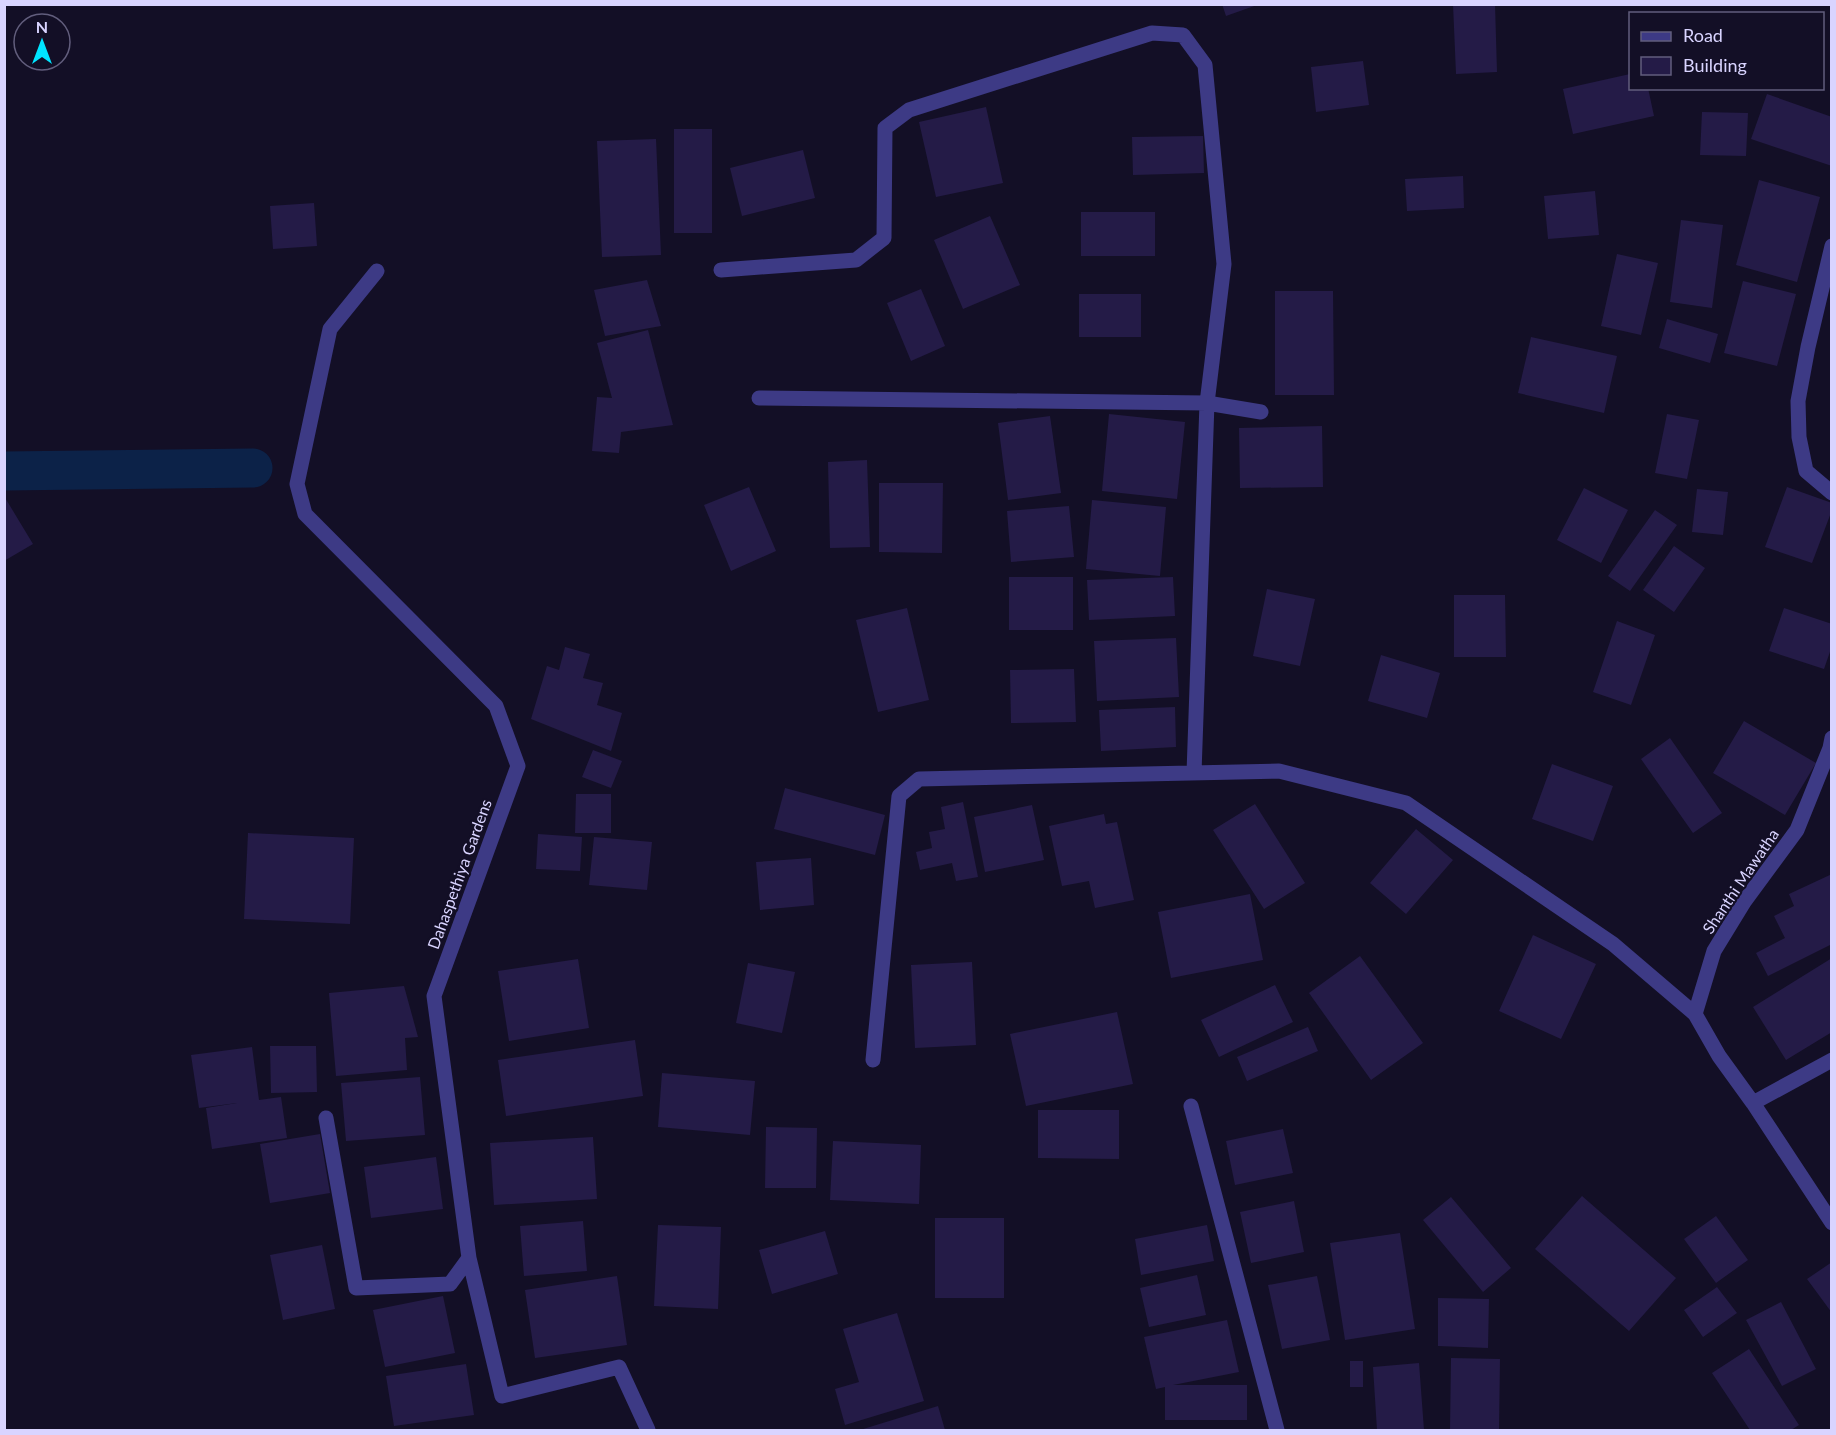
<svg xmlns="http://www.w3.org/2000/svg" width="1836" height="1435" font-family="Lato,sans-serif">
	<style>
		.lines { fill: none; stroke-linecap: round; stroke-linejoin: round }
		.canal { stroke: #0c2248; stroke-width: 39 }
		.building { fill: #241b47 }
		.minor { stroke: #3d3a85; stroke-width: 15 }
		.labels { text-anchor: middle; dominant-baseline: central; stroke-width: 4.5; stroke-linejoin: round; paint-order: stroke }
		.street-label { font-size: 16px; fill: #d9d4ff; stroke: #130f26 }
	</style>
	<rect width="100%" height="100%" fill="#130f26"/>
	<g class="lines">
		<path class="canal" d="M4,471L253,468"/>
	</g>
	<path class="building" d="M1222,4H1257V5L1226,16Z
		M1453,4H1495L1497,72L1456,74Z
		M1363,61L1369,105L1316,112L1311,67Z
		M1630,74V88H1648L1654,116L1573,134L1563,89Z
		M1767,94L1832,117V166L1751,139Z
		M986,107L1003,183L936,197L919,122Z
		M1702,112L1748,113L1746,156L1700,155Z
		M674,129H712V233H674Z
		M1203,136L1204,173L1133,175L1132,137Z
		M656,139L661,255L602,257L597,141Z
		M803,150L815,198L742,216L730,168Z
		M1463,176L1464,208L1407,211L1405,179Z
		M1759,180L1820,197L1797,282L1736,265Z
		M1595,191L1599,235L1548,239L1544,196Z
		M314,203L317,246L273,249L270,206Z
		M1081,212H1155V256H1081Z
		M990,216L1020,285L963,309L934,240Z
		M1681,220L1723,225L1712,308L1670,302Z
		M1617,254L1658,263L1641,335L1601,326Z
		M647,280L661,326L605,336L594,290Z
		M1743,281L1796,294L1777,366L1724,353Z
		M921,289L945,346L911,361L887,303Z
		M1275,291H1333L1334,395H1275Z
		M1079,294H1141V337H1079Z
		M1667,319L1718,334L1710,363L1659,348Z
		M648,330L673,425L621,432L619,453L592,451L597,397L612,398L597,343Z
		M1531,337L1617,356L1604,413L1518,393Z
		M1109,414L1185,422L1177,499L1102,491Z
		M1667,414L1699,420L1687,479L1655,473Z
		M1050,416L1061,493L1008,500L998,423Z
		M1322,426L1323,487L1240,488L1239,428Z
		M867,460L870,547L830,548L828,462Z
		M879,483H943L942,553L879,552Z
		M749,487L776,551L731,571L704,505Z
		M1787,487L1832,503V510L1812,563L1765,547Z
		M1584,488L1628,510L1601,563L1557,540Z
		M1697,489L1728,492L1723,535L1692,532Z
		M4,496L33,544L4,561Z
		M1092,500L1166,507L1160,576L1086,569Z
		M1069,506L1074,557L1011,562L1007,511Z
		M1655,510L1677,525L1630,591L1608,576Z
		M1674,546L1705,568L1674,612L1643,590Z
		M1009,577H1073V630H1009Z
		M1173,577L1175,616L1089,620L1087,580Z
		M1267,589L1315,599L1300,666L1253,656Z
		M1454,595H1505L1506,657H1454Z
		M907,608L929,700L878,712L856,620Z
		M1784,608L1832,624V646L1824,669L1769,651Z
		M1617,621L1655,635L1631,705L1593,692Z
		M1176,638L1179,697L1097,701L1094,641Z
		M565,647L590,654L583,678L603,683L597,705L622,713L611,751L531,719L547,666L559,670Z
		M1381,655L1440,673L1427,718L1368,701Z
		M1074,669L1076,722L1011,723L1010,670Z
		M1175,707L1176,747L1101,751L1099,710Z
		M1744,721L1816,763L1785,815L1713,773Z
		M1670,738L1722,813L1693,833L1641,759Z
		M593,750L622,761L611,788L582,777Z
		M1552,764L1613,786L1593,841L1532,819Z
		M785,788L885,815L875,855L774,829Z
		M576,794H611V833H575Z
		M963,802L978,877L956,881L952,863L920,870L916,852L932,848L929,832L945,829L941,807Z
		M1255,804L1305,883L1264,909L1213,830Z
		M1032,805L1044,860L985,872L974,817Z
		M1104,814L1106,824L1117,822L1134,900L1095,908L1089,881L1062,886L1049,826Z
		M1416,829L1453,860L1406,914L1370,883Z
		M248,833L354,838L350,924L244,919Z
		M538,834L582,837L580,871L536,869Z
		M594,837L652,842L647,890L589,885Z
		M811,858L814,905L760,910L756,862Z
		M1832,874V944L1768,976L1756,953L1785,938L1774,916L1794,906L1789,894Z
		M1250,894L1263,960L1171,978L1158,912Z
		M1533,935L1596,964L1561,1039L1499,1011Z
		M1360,956L1423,1043L1371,1080L1309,993Z
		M1832,958V1032L1786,1060L1753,1007Z
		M578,959L589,1028L509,1041L498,971Z
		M972,962L976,1045L915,1048L911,965Z
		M748,963L795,972L782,1033L736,1023Z
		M1275,985L1293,1022L1219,1057L1201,1020Z
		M404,986L418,1037L405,1038L407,1070L336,1076L329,993Z
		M1117,1012L1133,1084L1026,1106L1010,1034Z
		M1308,1027L1318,1051L1247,1081L1237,1057Z
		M635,1040L643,1096L506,1116L498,1060Z
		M270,1046H316L317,1092L271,1093Z
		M252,1047L259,1100L281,1097L287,1138L212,1149L206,1108L237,1103L199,1108L191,1055Z
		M662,1073L755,1081L750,1135L658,1127Z
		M420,1077L425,1135L346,1141L341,1083Z
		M1038,1110H1119V1159L1038,1158Z
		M766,1127L817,1128L816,1188H765Z
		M1283,1129L1293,1173L1235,1185L1226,1141Z
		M320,1134L330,1193L270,1203L260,1144Z
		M593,1137L597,1199L494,1205L490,1143Z
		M833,1141L921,1145L919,1204L830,1200Z
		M436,1157L443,1209L371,1218L364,1167Z
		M1582,1196L1676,1278L1629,1331L1535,1249Z
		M1451,1197L1511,1268L1483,1292L1423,1220Z
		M1294,1201L1304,1252L1251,1263L1240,1212Z
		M1716,1216L1748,1260L1716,1283L1684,1239Z
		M935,1218H1004V1298H935Z
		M583,1221L587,1271L524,1276L520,1226Z
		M658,1225L721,1227L718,1309L654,1306Z
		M1207,1225L1214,1261L1141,1275L1135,1239Z
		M825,1231L838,1274L772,1294L759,1250Z
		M1400,1233L1415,1329L1345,1340L1330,1243Z
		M322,1245L335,1309L283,1320L270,1255Z
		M1832,1262V1313L1807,1279Z
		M1197,1275L1206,1315L1149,1327L1140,1288Z
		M617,1276L627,1345L535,1358L525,1290Z
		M1317,1276L1330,1340L1282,1349L1268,1285Z
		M1717,1287L1737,1313L1703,1337L1684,1310Z
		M443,1296L455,1353L385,1367L373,1310Z
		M1438,1298L1489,1299L1488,1348L1438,1346Z
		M1781,1302L1816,1369L1782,1386L1746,1320Z
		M897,1313L924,1401L845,1425L835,1389L859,1382L843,1329Z
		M1227,1320L1239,1372L1173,1385H1247V1420H1165V1387L1156,1389L1144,1337Z
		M1749,1349L1799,1425L1791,1430H1750L1712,1373Z
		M1451,1358L1500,1359L1499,1430H1450Z
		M1350,1361H1363V1387H1350Z
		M1419,1363L1424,1430H1377L1373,1367Z
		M466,1364L474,1415L394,1426L386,1376Z
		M938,1406L945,1430H860Z"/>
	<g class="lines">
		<path class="minor" d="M1832,246L1808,347L1798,401L1799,437L1806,471L1832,493
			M721,270L856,260L884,238L885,128L909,110L1152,33L1183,35L1205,65L1224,264L1207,403L1194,773
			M377,271L330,329L297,484L305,514L496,706L518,766L434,996L469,1258L502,1396L619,1367L648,1430
			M759,398L1207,403L1261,412
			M1832,738L1830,748L1797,830L1744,902L1714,951L1695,1014L1719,1056L1753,1103L1832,1223
			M873,1060L899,796L919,779L1279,771L1406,803L1613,944L1695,1014
			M1753,1103L1832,1060
			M1191,1106L1277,1430
			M326,1118L356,1288L450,1284L469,1258"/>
	</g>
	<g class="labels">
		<g class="street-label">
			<text transform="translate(459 874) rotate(-70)">Dahaspethiya Gardens</text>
			<text transform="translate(1740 881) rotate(-56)">Shanthi Mawatha</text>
		</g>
	</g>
	<rect width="1836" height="1435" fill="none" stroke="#d9d4ff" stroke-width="12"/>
	<rect x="1629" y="12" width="195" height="78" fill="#130f26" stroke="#625e7d" stroke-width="1.5"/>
	<rect x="1641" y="32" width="30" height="9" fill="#3d3a85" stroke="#625e7d" stroke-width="1.5"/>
	<text x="1683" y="42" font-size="18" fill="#d9d4ff">Road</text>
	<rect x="1641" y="57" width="30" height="18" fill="#241b47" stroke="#625e7d" stroke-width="1.5"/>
	<text x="1683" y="72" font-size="18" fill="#d9d4ff">Building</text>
	<g transform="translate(42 42)"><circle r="28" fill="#130f26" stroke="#625e7d" stroke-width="1.5"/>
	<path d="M0-4.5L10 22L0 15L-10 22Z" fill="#00e5ff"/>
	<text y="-9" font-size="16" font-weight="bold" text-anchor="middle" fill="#d9d4ff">N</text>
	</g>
</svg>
